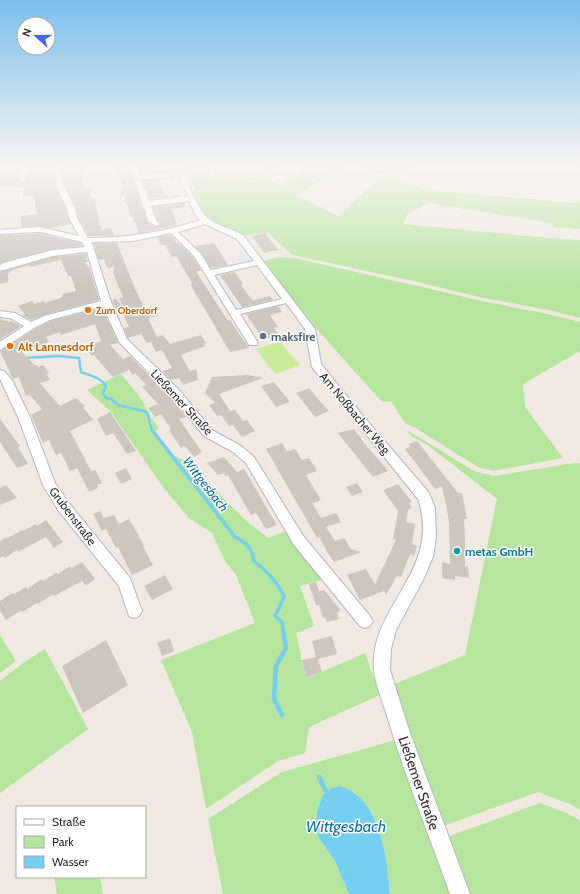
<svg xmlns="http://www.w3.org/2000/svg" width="580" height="894" font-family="Cabin,sans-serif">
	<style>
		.green { fill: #b6e59e }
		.pitch { fill: #c9ec9a }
		.water { fill: #75cff0 }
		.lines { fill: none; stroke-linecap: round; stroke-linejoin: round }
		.stream-far2 { stroke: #75cff0; stroke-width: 2.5 }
		.stream-far1 { stroke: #75cff0; stroke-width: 3.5 }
		.stream { stroke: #75cff0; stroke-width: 4.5 }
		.building { fill: #cbc7bf }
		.minor-casing { stroke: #b4b7c1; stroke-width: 2 }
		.minor { fill: #fff; fill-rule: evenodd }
		.food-dot { fill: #e8710a; stroke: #fff; stroke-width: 1.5 }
		.service-dot { fill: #5c6f8a; stroke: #fff; stroke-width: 1.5 }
		.culture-dot { fill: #0f9aa8; stroke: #fff; stroke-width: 1.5 }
		.labels { text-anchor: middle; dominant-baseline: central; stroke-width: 3; stroke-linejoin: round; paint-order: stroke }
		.far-food-label { font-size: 10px; font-weight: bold; fill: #c56008; stroke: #fff; text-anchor: start }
		.service-label { font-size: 12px; font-weight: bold; fill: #4e5e75; stroke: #fff; text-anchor: start }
		.food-label { font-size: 12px; font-weight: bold; fill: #c56008; stroke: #fff; text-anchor: start }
		.street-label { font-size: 12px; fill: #2e2e2e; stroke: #fff }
		.culture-label { font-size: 12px; font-weight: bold; fill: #0d838f; stroke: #fff; text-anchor: start }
		.water-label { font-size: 13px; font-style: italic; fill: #0d6fa3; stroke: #fff }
		.near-street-label { font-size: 14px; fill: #2e2e2e; stroke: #fff }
		.near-water-label { font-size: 16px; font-style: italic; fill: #0d6fa3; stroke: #fff }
	</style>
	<rect width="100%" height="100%" fill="#efe9e1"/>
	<path class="green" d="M183,164H206L212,179L260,177L272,164H282L260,177L281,185L317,164H346L297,196L338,216L366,190L382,177L435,191L580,203V229L553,227L552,223L428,203L408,214L403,224L549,238L580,240V318L553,311L475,296L418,282L292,255L268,232L243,236C233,227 220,227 209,220C196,213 195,193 191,181C189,175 186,169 183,164Z
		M356,164H420L391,178Z
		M279,257L294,258C354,271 413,285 473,299C508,307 545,312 580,322V351L523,384L525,407L563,458L493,471L478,467L417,429L405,423L391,401L382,402L315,327L263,261Z
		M121,374L140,397L152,419L159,428L155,431L174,456L187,461L243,518L268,538L286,531L322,580L300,586L314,626L296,633L306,679L365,653L380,695L309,727L305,753L278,761L206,809L192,732L161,660L255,623L236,575L225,561L212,533L189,518L163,487L111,412L87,390Z
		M407,430L474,471L494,476L568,464L580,463V810L570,804L538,792L443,826L404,717L395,684L465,655L497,499L429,446L411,436Z
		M0,635L16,661L0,673Z
		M45,649L88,729L0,793V681L23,663Z
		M396,740L453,894H390C388,868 384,834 371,811C367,804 360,798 354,792L319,838L335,861L349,894H223L208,819L282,772Z
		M540,803L569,814L580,821V894H471L447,837Z
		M54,877H100L103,894H57Z"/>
	<path class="pitch" d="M280,342L300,365L275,374L256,349Z"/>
	<path class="water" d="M339,786C381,797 387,857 390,894H349L335,861L319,838L316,827L317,812L322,796L332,788Z"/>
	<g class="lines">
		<path class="stream-far2" d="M24,358L58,356L79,358L81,372C91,376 100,377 106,386L103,393L106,398L111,399L118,405L147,412L152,431"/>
		<path class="stream-far1" d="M152,430L235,537C246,542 253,549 254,561C266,571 278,582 284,597L275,616L282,622L283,631"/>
		<path class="stream" d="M282,715L274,699L276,666L286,648L283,630
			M319,777L327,793"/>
	</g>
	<path class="building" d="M61,164H82L84,188H91V198H94L95,200L100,226H101L102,232L103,229L111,228L114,236H89L78,217L76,207L65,185Z
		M122,164L125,174L131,173L147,222L155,227L161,224L157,219L153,207L184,203L185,207L172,209L177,225L139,233L133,217H131L124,196L120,197L122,187L120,179H117L113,165Z
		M152,164L155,171L169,169V171L141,174L140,172H143L141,165Z
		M53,165L55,186L66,208L71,224L51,228L40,226L21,227V216L37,214L34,195L23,196L24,187H0V172L7,171L12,175H17L18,181L24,183L26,181V170Z
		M173,177V179L159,180L166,196L180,194V195L150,199L143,181Z
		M265,233L278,250L264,253L252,236Z
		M40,234L81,243L82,246L53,249L0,263V235Z
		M171,235L176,242L180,244L193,257L201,270L197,271V273L228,321L230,320L249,348L230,352L193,289L191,284L192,283L176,256L172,257L165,245H161L157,237Z
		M93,243H117L135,289L145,309L153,307L158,316L148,318L157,337L163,335L170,344L201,335L206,343H204L205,346L181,355L190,371L196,369L198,380L183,385L179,378L171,380L162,371L172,368L162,350L156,352L151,342L147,343L141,334L128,338L124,328L129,327L123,314L125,313L123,308L116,309L112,300L116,299L122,306L119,298L123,297L113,273L114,267L107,268L104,259L99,260Z
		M214,243L222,255L228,265L211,268L201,252L195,246Z
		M86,254L88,262H85L90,269L99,300L44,315L31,320L22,315L25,314L18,306L32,301L34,304L44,301L45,303L63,297L62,294L76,291L71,276H68L61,260L30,267V265L13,270L8,273V282L0,284V272L53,257Z
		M235,272L243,284L241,285L251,299L254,300L270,296L273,300L242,307L220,275Z
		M278,306L282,312L270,315L278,327L274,328L279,335L263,339L246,314Z
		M102,308L118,343L110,345L123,359L130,356L170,397L186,417L179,419L202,452L194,457L185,446L181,448L169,430L171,429L161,414L155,417L148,408L158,404L142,387L146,385L135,373L133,375L129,370L113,377L94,355L92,356L85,348L101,341L95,324L61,335L60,332L46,337L49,342L22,352L34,365H37L38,367L44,365L49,374L47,375L50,380L40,383L51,396L60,406L76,398L85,406L83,407L93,420L70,431L91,471L95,470L102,483L97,485L98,488L89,492L77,468L70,471L61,453L56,455L49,440L43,443L31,415L42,409L30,395L26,396L19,377L13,379L12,377L0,351L35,329L51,321Z
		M0,319L9,322L11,321L21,326L0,340Z
		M248,375L263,378L219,394L230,411L235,410L243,421L247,420L255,431L242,437L233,425L229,426L221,415L217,416L209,405L215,403L205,393L212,377Z
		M274,382L290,402L276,407L261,386Z
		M309,388L319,400L329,411L315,417L296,393Z
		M110,412L136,451L127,454L113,433L106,436L97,419Z
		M0,419L20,446L18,447L28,464L17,468L0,442Z
		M354,429L365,444L388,471L373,477L338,433Z
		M417,441L458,493H462L467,519H464L465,539V566L468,567L469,578L455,576V580L442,578V562L450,564L449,523L447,509L442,486L435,489L405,449L410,447L409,444Z
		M282,443L287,451L295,449L302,460L309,458L317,471L306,475L321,500L312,503L321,518L336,513L341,522L326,527L335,541L344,538L351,549L361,552L334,562L329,555L319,537L317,538L266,449Z
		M224,457L237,472L244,469L277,525L266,529L256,513L251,515L228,475L225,476L224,473L218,475L207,463Z
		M126,468L132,479L121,484L115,473Z
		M357,483L363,492L352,496L346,487Z
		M398,484L412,502L409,503L412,508L408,510L406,522L415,524L412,544L417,546L414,556L410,554L402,575L400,577L397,576L386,595L384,591L360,600L347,575L366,569L375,584L396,540L393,539L398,511L383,490Z
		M6,485L17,498L0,505V488Z
		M100,511L104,518L114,515L119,524L129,519L144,545L143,546L153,565L132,575L118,547L116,548L106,529L102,531L93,514Z
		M46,520L63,542L54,548L46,537L18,552L17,550L5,558L4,556L0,558V541L7,537L8,538L22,530L23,531L36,524L37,526Z
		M82,562L95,579L86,586L82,581L54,596L53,594L38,604L37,603L22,612L20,611L6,620L0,611V601L12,593L14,594L26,587L27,589L42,579L43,581L56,573L58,574L70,566L72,568Z
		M165,575L173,589L152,600L144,586Z
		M316,582L319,591L324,590L341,610L337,613L339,619L327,622L325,617L323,618L319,605H316L309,584Z
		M332,636L337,654L318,659L322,672L306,678L302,660L316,657L312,641Z
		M170,638L174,651L162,656L157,643Z
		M106,640L128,685L83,713L62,666Z"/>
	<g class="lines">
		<defs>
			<path id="minor" d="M13,164H24L25,181L23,182L19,180L18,166L0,171V167Z
				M54,164H60L64,185L75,208L77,218L88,238C127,238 163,232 200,220L196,216L189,201L151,206L156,220L160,224L156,226L148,221L131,169L127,167L130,165L136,167L140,176L177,171L174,164H180C186,176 198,212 209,219C219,227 232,228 243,235L315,329L321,364L363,416L419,481L429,493L435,508L436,537L433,557L423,580L396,630L391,649L390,670L410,733L470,894H450C429,835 405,776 387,716C383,702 375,684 374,670C368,608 443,570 418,499L312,367L305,329L286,303L240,314L258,343L257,345H249L194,256L171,233L133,241L91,242L94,249L111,302L127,339L179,390L212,430L241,446L254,457L304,537L370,616L373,621L370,626L365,628L360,626L294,545L246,463L233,452L204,436L171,396L119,342L103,306L50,320L34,328L0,350V342L24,326L10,318L0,317V311L15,313L31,322L44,316L101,301L87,252L53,256L0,271V265L3,263L53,250L85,247L82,242L40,232L0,234V230L40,227L79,236L69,218L67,208L56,185ZM179,175L188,196L149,201L141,180ZM205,224L237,239L254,261L211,270L200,253L178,232ZM257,265L282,299L236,310L214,275Z
				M0,370L4,371L12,380L30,417L55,483L68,502L130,578L142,611L139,616L134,618L129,616L119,586L58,510L43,485L18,417L0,379Z"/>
		</defs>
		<use href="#minor" class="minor-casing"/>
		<use href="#minor" class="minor"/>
	</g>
	<linearGradient id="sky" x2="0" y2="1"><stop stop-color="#7abfeb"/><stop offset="0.57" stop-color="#f8f5f2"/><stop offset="1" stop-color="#f8f5f2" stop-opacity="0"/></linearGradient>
	<rect width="580" height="289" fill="url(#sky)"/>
	<g class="food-dot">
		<circle cx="88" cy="310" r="4"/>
		<circle cx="10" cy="346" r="4"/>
	</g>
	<circle class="service-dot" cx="263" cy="336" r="4"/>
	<circle class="culture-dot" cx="457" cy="551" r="4"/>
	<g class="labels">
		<g class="far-food-label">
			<text x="96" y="310">Zum Oberdorf</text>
		</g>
		<g class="service-label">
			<text x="271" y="336">maksfire</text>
		</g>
		<g class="food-label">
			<text x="18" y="346">Alt Lannesdorf</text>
		</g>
		<g class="street-label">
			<text transform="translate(182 402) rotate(47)">Ließemer Straße</text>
			<text transform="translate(355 413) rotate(50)">Am Noßbacher Weg</text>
			<text transform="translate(73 516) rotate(53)">Grubenstraße</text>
		</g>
		<g class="culture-label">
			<text x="465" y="551">metas GmbH</text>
		</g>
		<g class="water-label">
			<text transform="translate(206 484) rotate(52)">Wittgesbach</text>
		</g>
		<g class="near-street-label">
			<text transform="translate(419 783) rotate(71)">Ließemer Straße</text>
		</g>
		<g class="near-water-label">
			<text x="346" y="826">Wittgesbach</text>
		</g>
	</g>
	<rect x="16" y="806" width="130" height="72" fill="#ffffff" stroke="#ababab"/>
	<rect x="24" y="819" width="20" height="6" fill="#ffffff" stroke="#ababab"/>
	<text x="52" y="826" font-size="12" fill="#2e2e2e">Straße</text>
	<rect x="24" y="836" width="20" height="12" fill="#b6e59e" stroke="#ababab"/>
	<text x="52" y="846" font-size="12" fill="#2e2e2e">Park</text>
	<rect x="24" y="856" width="20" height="12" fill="#75cff0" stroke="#ababab"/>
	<text x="52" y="866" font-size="12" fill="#2e2e2e">Wasser</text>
	<g transform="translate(36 36) rotate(291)"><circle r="19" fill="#ffffff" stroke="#ababab"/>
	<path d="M0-3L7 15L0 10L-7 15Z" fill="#4264fb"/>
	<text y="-6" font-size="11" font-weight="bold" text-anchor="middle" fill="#2e2e2e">N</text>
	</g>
</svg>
